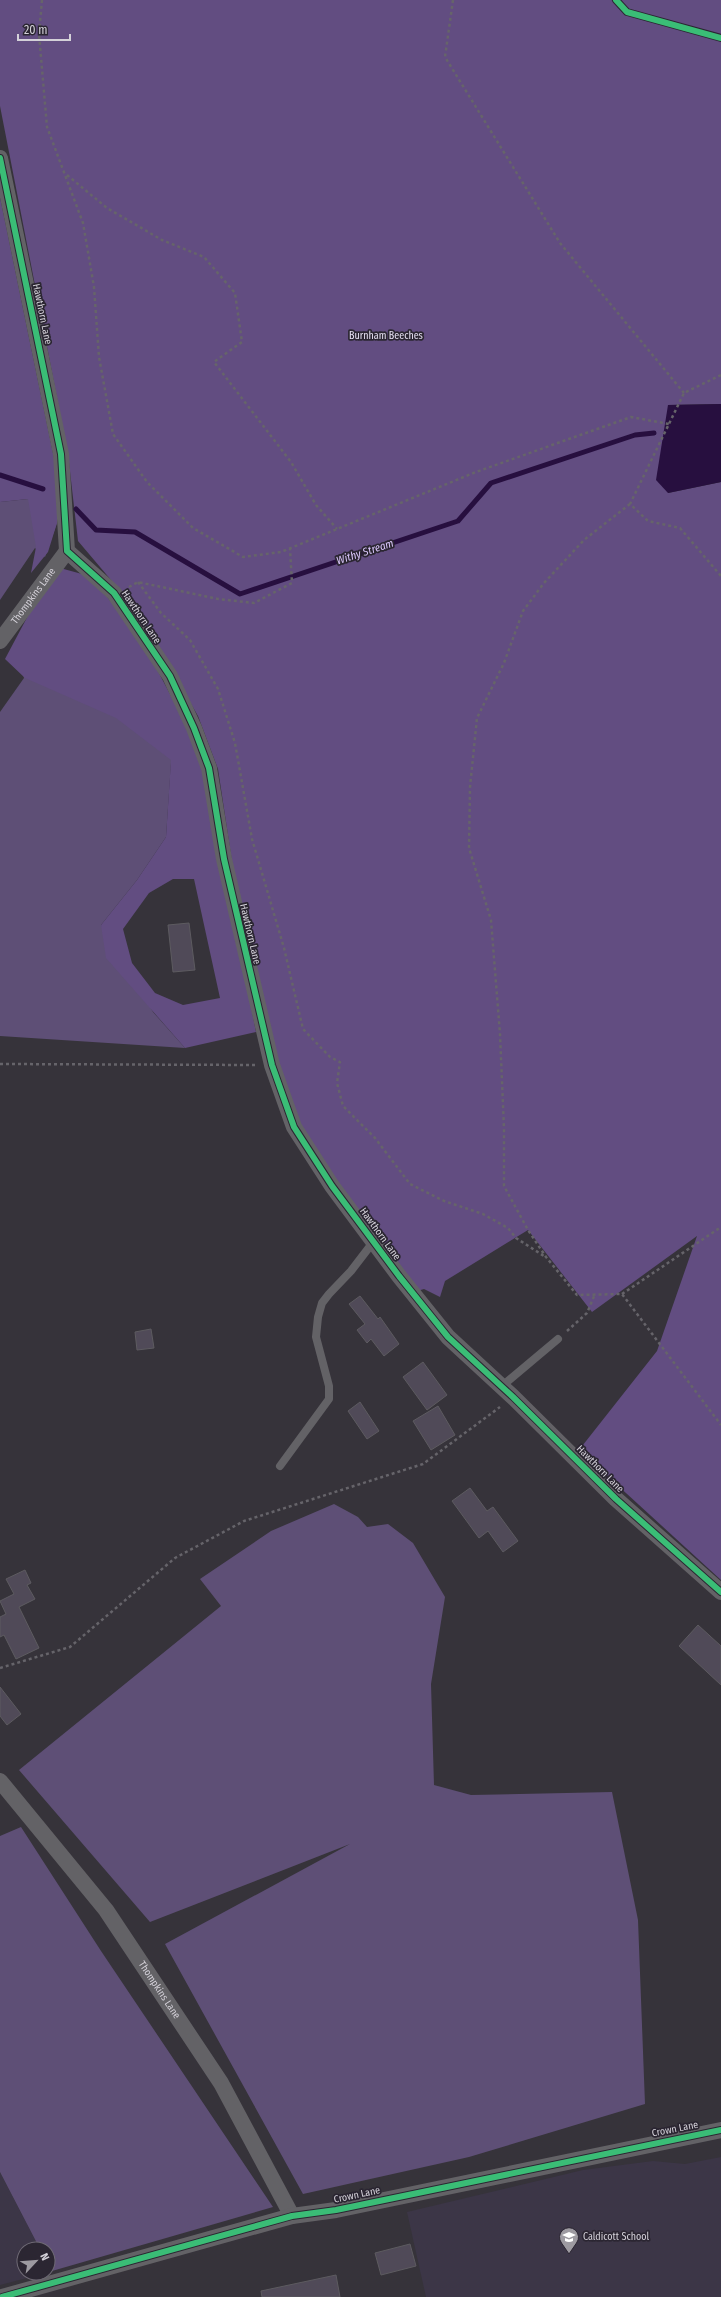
<svg xmlns="http://www.w3.org/2000/svg" width="721" height="2297" font-family="'Fira Sans Condensed',sans-serif">
	<style>
		.built { fill: #3c3647 }
		.green { fill: #5e4f76 }
		.forest { fill: #624d81; fill-rule: evenodd }
		.water { fill: #270f3f }
		.lines { fill: none; stroke-linecap: round; stroke-linejoin: round }
		.stream { stroke: #270f3f; stroke-width: 5 }
		.building { fill: #504a58; stroke: #5d5b60 }
		.path { stroke: #66646a; stroke-width: 2.5; stroke-dasharray: 3 3; stroke-linecap: butt }
		.lane { stroke: #636266; stroke-width: 8 }
		.street { stroke: #636266; stroke-width: 16 }
		.cycleway-casing { stroke: #2b2632; stroke-width: 8 }
		.cycleway { stroke: #3abd76; stroke-width: 6 }
		.labels { text-anchor: middle; dominant-baseline: central; stroke-width: 3.5; stroke-linejoin: round; paint-order: stroke }
		.street-label { font-size: 10px; fill: #d4d1d9; stroke: #2b2632 }
		.park-label { font-size: 10px; fill: #e6e0f2; stroke: #2b2632 }
		.poi-label { font-size: 10px; fill: #d4d1d9; stroke: #2b2632; text-anchor: start }
		.water-label { font-size: 11px; font-style: italic; fill: #ddc9fe; stroke: #2b2632 }
	</style>
	<rect width="100%" height="100%" fill="#36333a"/>
	<path class="built" d="M721,2157V2297H426L407,2212L583,2170L653,2161L685,2164Z
		M0,2172L40,2249H24V2273H46L0,2285Z"/>
	<path class="green" d="M0,198L24,316L57,523L45,557L35,548L0,600V502L28,499Z
		M21,666L191,734L171,763L166,837L137,880L101,925L153,1012L185,1048L0,1036V712L24,678Z
		M334,1504L358,1517L367,1527L388,1524L413,1543L445,1597L431,1684L434,1785L471,1795L612,1792L638,1920L645,2104L469,2157L303,2194L165,1944L350,1844L150,1922L19,1770L221,1606L200,1579L271,1531Z
		M21,1827L101,1951L273,2207L52,2271L48,2264V2249H40L0,2172V1836Z"/>
	<path class="forest" d="M0,0H721V404L668,405V493L721,482V1580L579,1450L657,1351L697,1236L592,1312L528,1230L445,1281L440,1297L424,1289L417,1291L309,1147L276,1059L233,868L218,769L198,716L139,613L78,541L68,454L0,106Z
		M0,198L60,487L57,523L48,552L31,573L36,547L28,499L0,502Z
		M60,568L82,574L100,588L142,641L191,734L205,776L256,1032L185,1048L106,958L101,925L137,880L166,837L171,760L116,718L25,678L5,659L31,610ZM173,879H194L220,998L183,1005L155,993L132,963L123,929L149,893Z"/>
	<path class="water" d="M721,404V482L668,493L656,480L668,405Z"/>
	<g class="lines">
		<path class="stream" d="M0,475L43,489
			M76,509L96,530L135,532L240,594L458,521L491,483L635,435L654,433"/>
	</g>
	<path class="building" d="M189,923L195,970L173,972L168,925Z
		M360,1296L378,1319L380,1317L399,1344L384,1356L371,1339L367,1343L357,1330L365,1324L349,1304Z
		M151,1329L154,1348L137,1350L135,1332Z
		M423,1362L447,1395L427,1410L403,1377Z
		M360,1402L379,1431L367,1439L348,1411Z
		M438,1406L455,1435L431,1450L413,1421Z
		M470,1488L487,1511L493,1507L518,1541L503,1552L488,1531L479,1538L452,1501Z
		M25,1570L31,1583L27,1585L35,1599L19,1607L39,1648L16,1659L4,1635L0,1637V1617L6,1614L0,1601L14,1594L6,1579Z
		M698,1625L721,1646V1685L679,1646Z
		M0,1687L21,1714L7,1725L0,1716Z
		M410,2244L416,2266L381,2275L375,2253Z
		M336,2275L340,2297H262L261,2291Z"/>
	<g class="lines">
		<path class="path" d="M42,0L39,34L47,127L83,223L94,287L99,357L113,434L147,482L193,528L243,557L281,552L476,472L631,417L669,424
			M453,0L445,57L560,243L684,393
			M67,175L107,208L162,240L204,257L235,293L242,342L214,362L291,462L316,505L337,529
			M721,375L684,393L630,504L648,521L680,528L721,576
			M630,504L584,540L544,583L523,611L504,663L477,718L470,787L469,848L491,920L500,1034L504,1129V1186L528,1230L546,1257L577,1295L622,1294L721,1425
			M138,582L161,613L190,640L218,689L235,743L252,839L284,948L303,1029L330,1057L340,1062L337,1083L343,1106L375,1138L410,1184L444,1201L483,1214L508,1228L516,1238L544,1256
			M129,587L138,582L218,599L254,603L292,583L290,549
			M0,1064L255,1065
			M622,1294L721,1227
			M567,1331L587,1313L595,1294
			M0,1668L70,1647L175,1558L244,1521L423,1464L500,1407"/>
		<path class="lane" d="M502,1386L558,1339
			M280,1466L329,1399V1386L316,1337L318,1317L322,1303L329,1294L351,1271L374,1241"/>
		<g class="street">
			<path d="M0,158L61,454L67,551L114,593L170,676L194,728L209,768L224,859L272,1065L294,1127L332,1186L399,1276L448,1337L513,1397L616,1499L721,1592"/>
			<path id="s1" d="M0,641L67,551"/>
			<path id="s2" d="M0,1781L106,1910L221,2083L292,2216"/>
			<path d="M2,2297L292,2216L336,2210L721,2130"/>
		</g>
		<defs>
			<path id="cycleway" d="M616,0L627,12L721,38
				M0,158L61,454L67,551L114,593L170,676L194,728L209,768L224,859L272,1065L294,1127L332,1186L399,1276L448,1337L513,1397L616,1499L721,1592
				M2,2297L292,2216L336,2210L721,2130"/>
		</defs>
		<use href="#cycleway" class="cycleway-casing"/>
		<use href="#cycleway" class="cycleway"/>
	</g>
	<defs>
		<symbol id="school-pin" viewBox="-11 -11 22 30"><path d="M0 17L-7.5 6A9.5 9.5 0 1 1 7.5 6Z" fill="#9d9aa1" stroke="#2b2632"/><path d="M0-5L7-2L0 1L-7-2ZM-4 1L0 2.5L4 1V4Q0 6-4 4Z" fill="#fff"/></symbol>
	</defs>
	<g fill-rule="evenodd">
		<use href="#school-pin" x="558" y="2226" width="22" height="30"/>
	</g>
	<g class="labels">
		<g class="street-label">
			<text transform="translate(42 314) rotate(78)">Hawthorn Lane</text>
			<text stroke="none"><textPath href="#s1" startOffset="56">Thompkins Lane</textPath></text>
			<text transform="translate(141 617) rotate(56)">Hawthorn Lane</text>
			<text transform="translate(250 934) rotate(77)">Hawthorn Lane</text>
			<text transform="translate(380 1234) rotate(54)">Hawthorn Lane</text>
			<text transform="translate(600 1469) rotate(45)">Hawthorn Lane</text>
			<text stroke="none"><textPath href="#s2" startOffset="263">Thompkins Lane</textPath></text>
			<text transform="translate(675 2129) rotate(-11)">Crown Lane</text>
			<text transform="translate(357 2195) rotate(-12)">Crown Lane</text>
		</g>
		<g class="park-label">
			<text x="386" y="336">Burnham Beeches</text>
		</g>
		<g class="poi-label">
			<text x="583" y="2237">Caldicott School</text>
		</g>
		<g class="water-label">
			<text transform="translate(365 552) rotate(-18)">Withy Stream</text>
		</g>
	</g>
	<g transform="translate(36 2261) rotate(64)"><circle r="19" fill="#2b2632" stroke="#6f6a75"/>
	<path d="M0-3L7 15L0 10L-7 15Z" fill="#9d9aa1"/>
	<text y="-6" font-size="11" font-weight="bold" text-anchor="middle" fill="#d4d1d9">N</text>
	</g>
	<path d="M18 34v6h52v-6" fill="none" stroke="#d4d1d9" stroke-width="2"/>
	<text x="24" y="34" font-size="12" fill="#d4d1d9" stroke="#2b2632" stroke-width="3" paint-order="stroke">20 m</text>
</svg>
